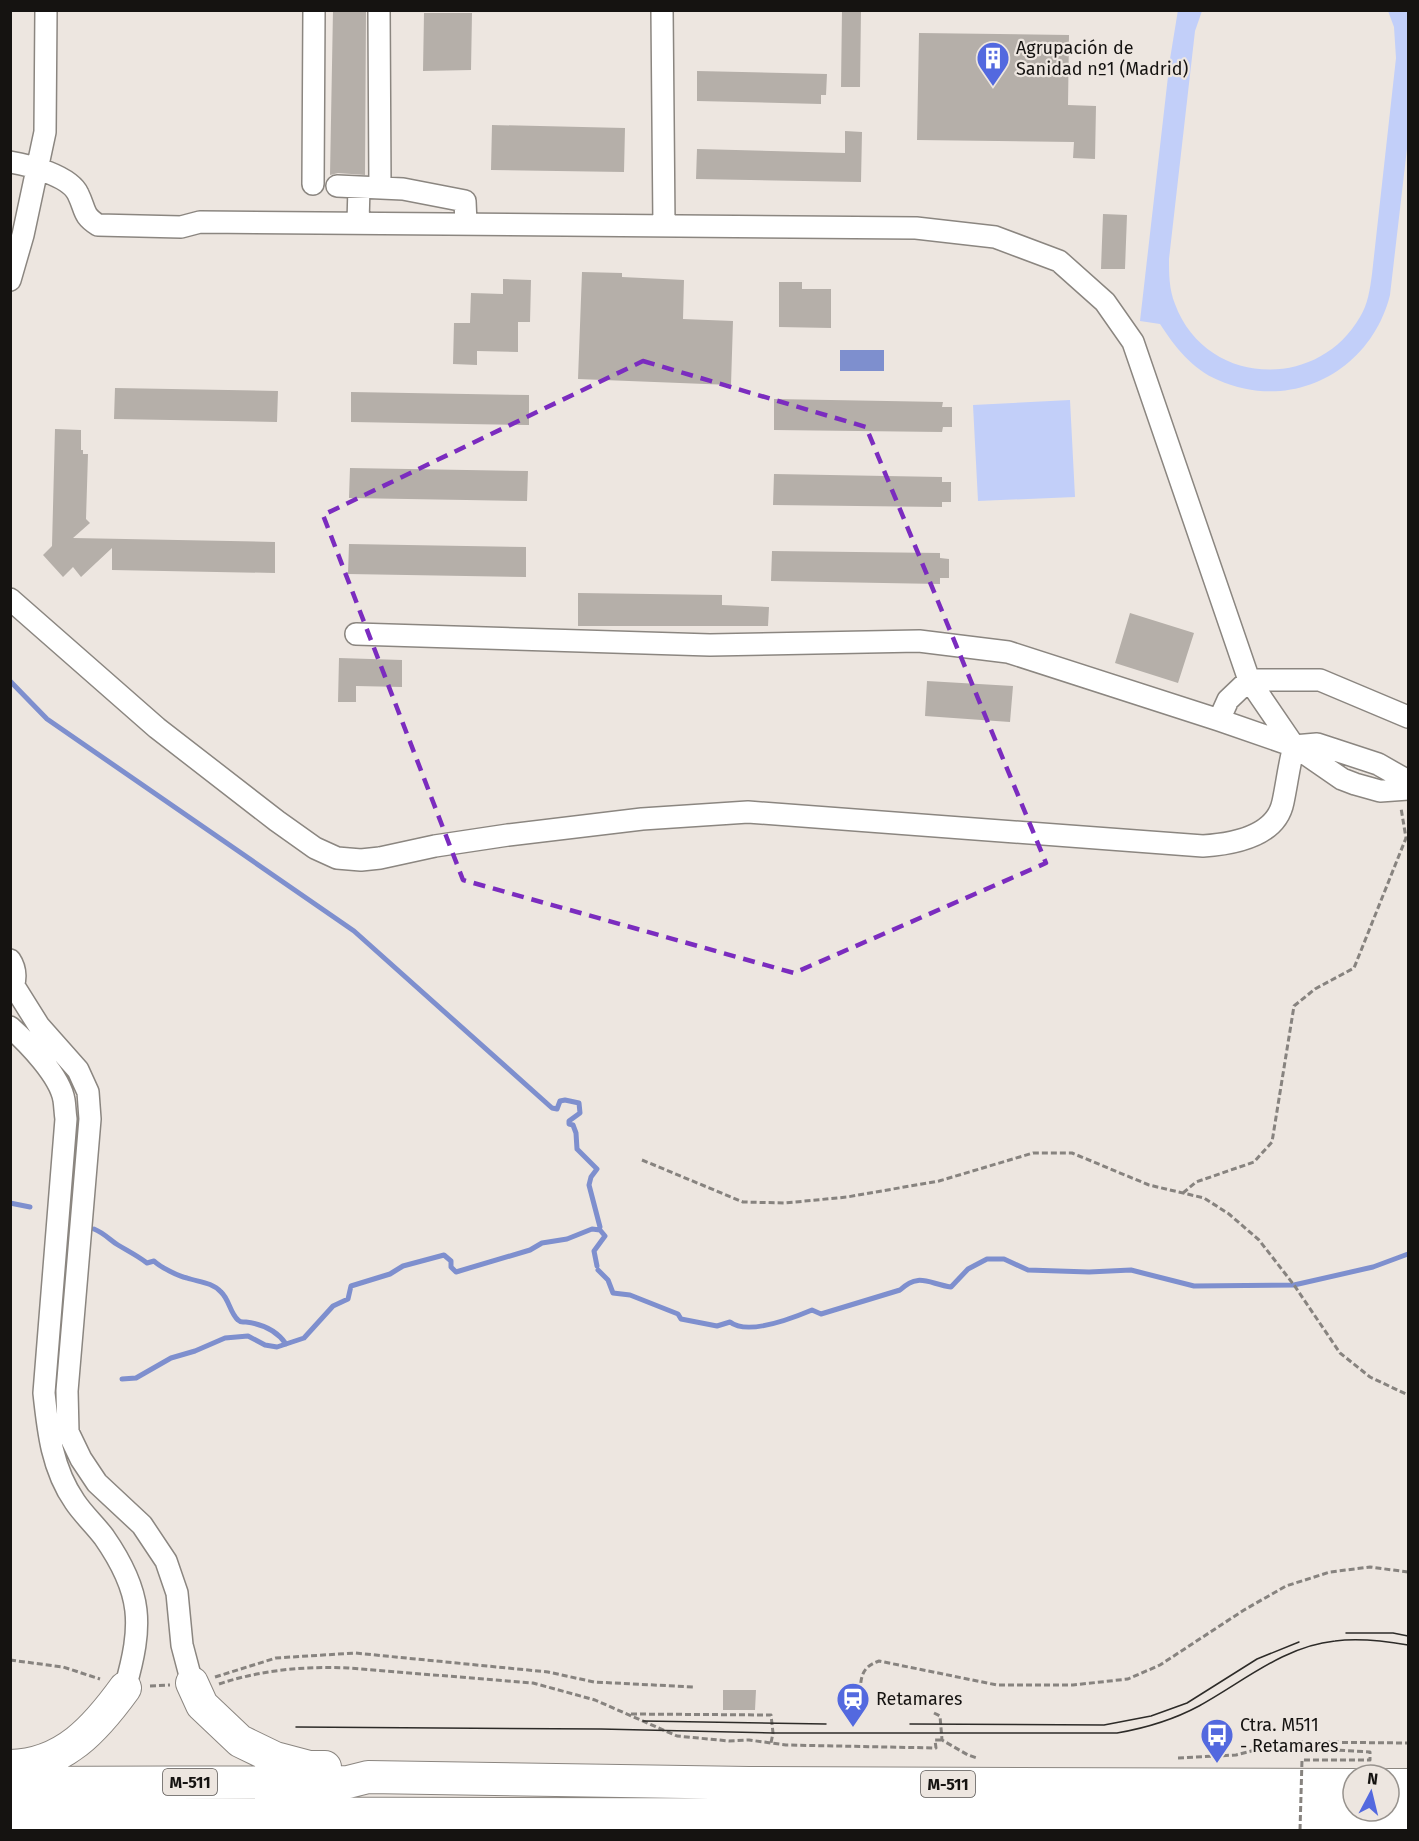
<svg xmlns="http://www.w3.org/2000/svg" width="1419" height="1841" font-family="'Fira Sans',sans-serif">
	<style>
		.green { fill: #c2cff9 }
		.water { fill: #7e8fce }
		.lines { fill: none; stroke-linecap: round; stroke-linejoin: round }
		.stream { stroke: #7e8fce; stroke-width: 5 }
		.building { fill: #b5afa9 }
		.minor-casing { stroke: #8b8680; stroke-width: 24 }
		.highway-casing { stroke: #8b8680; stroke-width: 34 }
		.path { stroke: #87837f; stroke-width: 3; stroke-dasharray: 6 3; stroke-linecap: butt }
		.minor { stroke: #fff; stroke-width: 21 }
		.highway { stroke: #fff; stroke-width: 32 }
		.tram { stroke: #2d2b28; stroke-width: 1.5 }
		.path-bridge { stroke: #87837f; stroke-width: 3; stroke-dasharray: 6 3; stroke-linecap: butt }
		.marked { fill: none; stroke: #7b2cbf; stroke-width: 4.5; stroke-dasharray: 12 8; stroke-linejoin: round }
		.labels { text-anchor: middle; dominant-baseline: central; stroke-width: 4.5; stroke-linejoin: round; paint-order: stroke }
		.shield { fill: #ede6e0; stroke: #56524f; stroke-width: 1.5 }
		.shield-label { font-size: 16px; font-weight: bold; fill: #151311 }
		.poi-label { font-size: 18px; fill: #151311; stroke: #ede6e0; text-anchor: start }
	</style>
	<rect width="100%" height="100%" fill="#ede6e0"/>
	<path class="green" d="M1178,10L1202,11L1195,31L1169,259C1169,274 1169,289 1175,304C1205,386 1317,392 1360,317C1368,304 1370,289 1372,274L1396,58L1394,27L1388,11H1408V140L1390,295C1371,371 1292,413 1218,380C1192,369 1175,347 1160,324L1140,321L1170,59Z
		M1070,400L1075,497L978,501L973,405Z"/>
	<path class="water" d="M840,350H884V371H840Z"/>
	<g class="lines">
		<path class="stream" d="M10,681L47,719L354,931L552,1108L557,1109L560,1101L565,1100L579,1103L580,1113L569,1121V1124L573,1125L576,1133L577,1149L597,1169L591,1177L589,1185L600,1227
			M10,1203L30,1207
			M94,1229C104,1233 110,1240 118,1245C128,1251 138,1256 147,1263L154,1261C160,1267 178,1276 187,1278C198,1282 212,1282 221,1292C229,1299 230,1313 238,1320C241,1323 242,1322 246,1322C262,1324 277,1331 286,1344
			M598,1270L608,1280L613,1293L630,1295L678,1314L681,1319L717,1326L730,1322C748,1336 793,1318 812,1310L821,1314L900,1290C919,1272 929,1284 951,1287L968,1269L987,1259H1004L1028,1270L1089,1272L1131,1270L1194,1286L1294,1285L1373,1267L1408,1254
			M122,1379L136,1378L171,1358L195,1351L225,1338L248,1336L265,1345L277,1347L304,1338L333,1306L348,1299L351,1286L390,1274L403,1266L444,1255L451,1261V1267L456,1272L530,1250L542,1243L567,1239L592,1229L600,1230L605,1236L594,1251L597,1266"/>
	</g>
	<path class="building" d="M333,10H366L365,175L338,173L330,175Z
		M842,10H861L860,87H841Z
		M424,13H472L471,70L423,71Z
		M919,33L1069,35L1068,105L1096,106L1095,159L1073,158L1074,142L917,140Z
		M697,71L827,74L826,95H821V104L697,101Z
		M492,125L625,128L624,172L491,170Z
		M845,131L862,132L861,182L696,179L697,149L845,153Z
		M1103,214L1127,215L1125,269H1101Z
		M582,272L622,273V277L684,280L683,319L733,321L731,385L578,379Z
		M503,279L531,280L530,322H518V352L477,351V365L453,364L454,323H470L471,293L503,294Z
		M779,282H802V289H831V328L779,327Z
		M115,388L278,391L277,422L114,419Z
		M351,392L529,395V425L351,422Z
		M774,399L943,402L942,407H952V427H943L942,432L774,430Z
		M55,429L81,430V450H83V454H88L86,519L90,523L73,538L275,542V573L112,570V548L81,577L73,567L63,577L43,555L52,546Z
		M350,468L528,471L527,501L349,498Z
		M774,474L942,477V482H951V502H942V507L773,505Z
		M349,544L526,547V577L348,574Z
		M772,551L940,553V558L949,559V578H940V584L771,581Z
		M578,593L722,595V605L769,607L768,626H578Z
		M1130,613L1194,633L1178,683L1115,663Z
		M339,658L402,660V687L356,686V702H338Z
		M927,681L1013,686L1010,722L925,716Z
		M723,1690H756L755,1710H723Z"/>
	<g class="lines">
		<defs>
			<path id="minor" d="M379,10L380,188
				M662,10L664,226
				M10,162C29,165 70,176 78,194C86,210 82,215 98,225L181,227L200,222L916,228L995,237L1059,261L1105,302L1133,342L1249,680L1294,746C1289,765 1287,783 1283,802C1276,837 1233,844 1203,846L748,812L642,819L508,835L435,846L380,858L361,860L337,858L315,848L277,821L157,728L10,599
				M313,184L314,10
				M337,186L403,189L465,201L466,224
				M358,223L359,187
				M10,280L23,235L45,132L46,10
				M356,634L710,645L919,641L1008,652L1219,720L1294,746L1342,779L1355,784L1380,791L1408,789
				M1219,720L1228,700L1249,680H1320L1408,717
				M1294,746L1317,744L1378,764L1408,781
				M10,960C16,969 17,982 10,991
				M14,986L39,1026L78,1070L88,1092L90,1119L67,1391L68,1432L81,1459L97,1483L142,1525L166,1561L177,1593L182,1645L192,1683
				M10,1027C28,1043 60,1076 64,1100C65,1106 65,1113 66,1119L44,1393C48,1431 52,1469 75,1502C83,1514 95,1525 104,1537C143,1593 143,1625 125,1688"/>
			<path id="highway" d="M192,1683L202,1705L240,1741L275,1758L309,1767H325
				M10,1766C64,1765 96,1728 125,1688
				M10,1783L348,1782L368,1777L749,1783L1353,1785
				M1389,1785H1408
				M10,1813L1408,1816"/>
		</defs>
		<use href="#minor" class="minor-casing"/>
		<use href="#highway" class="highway-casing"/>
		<path class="path" d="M642,1160L743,1202L785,1203L847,1197L939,1181L1033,1153H1072L1149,1185L1204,1198L1229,1214L1259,1240L1294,1285L1340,1353L1370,1377L1408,1395
			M1183,1193L1196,1182L1254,1162L1272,1142L1294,1006L1315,989L1354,968L1406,838L1401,808
			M10,1660L63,1667L100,1679
			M215,1677L276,1658L355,1653L548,1672L594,1682L694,1687
			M219,1684C261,1670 304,1666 348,1668L533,1683L595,1700L677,1736L729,1741L749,1740L786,1745L936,1748L935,1740H942
			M150,1686L170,1685
			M860,1701C861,1682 858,1668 879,1661L997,1685H1073L1128,1679L1160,1665L1244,1610L1286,1586L1330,1572L1370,1567L1408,1572
			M934,1713L940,1716L942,1740L968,1755L977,1758
			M631,1714L771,1715L773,1733L771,1743
			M1334,1750L1301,1749V1742L1408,1743
			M1178,1758L1236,1755L1279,1744L1301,1742"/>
		<use href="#minor" class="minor"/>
		<use href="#highway" class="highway"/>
		<path class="tram" d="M1346,1633H1393L1408,1636
			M643,1721L826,1724
			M910,1724L1104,1725L1151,1716L1187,1703L1257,1659L1299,1642
			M296,1727L601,1729L773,1733H1117C1146,1728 1173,1720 1199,1706C1243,1682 1284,1646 1335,1641C1359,1638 1385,1641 1408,1645"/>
		<path class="path-bridge" d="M1300,1830L1302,1760H1370V1752L1334,1750"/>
	</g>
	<path class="marked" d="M643,361L866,427L1046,863L794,973L463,880L323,515Z"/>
	<defs>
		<symbol id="building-pin" viewBox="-11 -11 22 30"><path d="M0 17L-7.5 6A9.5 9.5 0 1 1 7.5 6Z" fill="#5369df" stroke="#ede6e0"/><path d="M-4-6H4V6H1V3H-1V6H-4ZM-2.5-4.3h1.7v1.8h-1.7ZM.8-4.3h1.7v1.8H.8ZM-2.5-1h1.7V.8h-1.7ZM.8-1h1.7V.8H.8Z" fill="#fff"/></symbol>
		<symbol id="station-pin" viewBox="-11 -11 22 30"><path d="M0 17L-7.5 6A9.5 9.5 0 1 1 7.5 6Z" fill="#5369df" stroke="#ede6e0"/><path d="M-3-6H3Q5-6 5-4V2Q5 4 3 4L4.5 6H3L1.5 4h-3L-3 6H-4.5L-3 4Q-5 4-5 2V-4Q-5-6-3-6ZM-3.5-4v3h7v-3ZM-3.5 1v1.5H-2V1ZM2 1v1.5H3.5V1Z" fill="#fff"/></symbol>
		<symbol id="bus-pin" viewBox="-11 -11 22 30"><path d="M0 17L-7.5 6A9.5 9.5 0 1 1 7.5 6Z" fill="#5369df" stroke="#ede6e0"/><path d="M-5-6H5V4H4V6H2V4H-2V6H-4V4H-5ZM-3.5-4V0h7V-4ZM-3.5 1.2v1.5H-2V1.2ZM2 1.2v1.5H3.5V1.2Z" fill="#fff"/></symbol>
	</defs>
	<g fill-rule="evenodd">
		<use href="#building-pin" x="974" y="39" width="38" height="52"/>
		<use href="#station-pin" x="834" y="1680" width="38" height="52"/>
		<use href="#bus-pin" x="1198" y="1716" width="38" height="52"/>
	</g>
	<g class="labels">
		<g class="shield">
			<rect x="163" y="1769" width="54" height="26" rx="4.5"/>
			<rect x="921" y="1771" width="54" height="26" rx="4.5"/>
		</g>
		<g class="shield-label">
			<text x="190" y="1782">M-511</text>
			<text x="948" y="1784">M-511</text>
		</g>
		<g class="poi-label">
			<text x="1016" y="48">Agrupación de<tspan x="1016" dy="21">Sanidad nº1 (Madrid)</tspan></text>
			<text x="876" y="1699">Retamares</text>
			<text x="1240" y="1725">Ctra. M511<tspan x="1240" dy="21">- Retamares</tspan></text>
		</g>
	</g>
	<rect width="1419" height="1841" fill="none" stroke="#151311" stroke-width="24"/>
	<g transform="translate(1371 1793) rotate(7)"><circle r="28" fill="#ede6e0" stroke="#97928d" stroke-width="1.5"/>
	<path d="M0-4.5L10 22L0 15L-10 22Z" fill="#5369df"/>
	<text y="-9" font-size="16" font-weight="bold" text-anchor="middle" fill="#151311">N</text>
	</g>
</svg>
